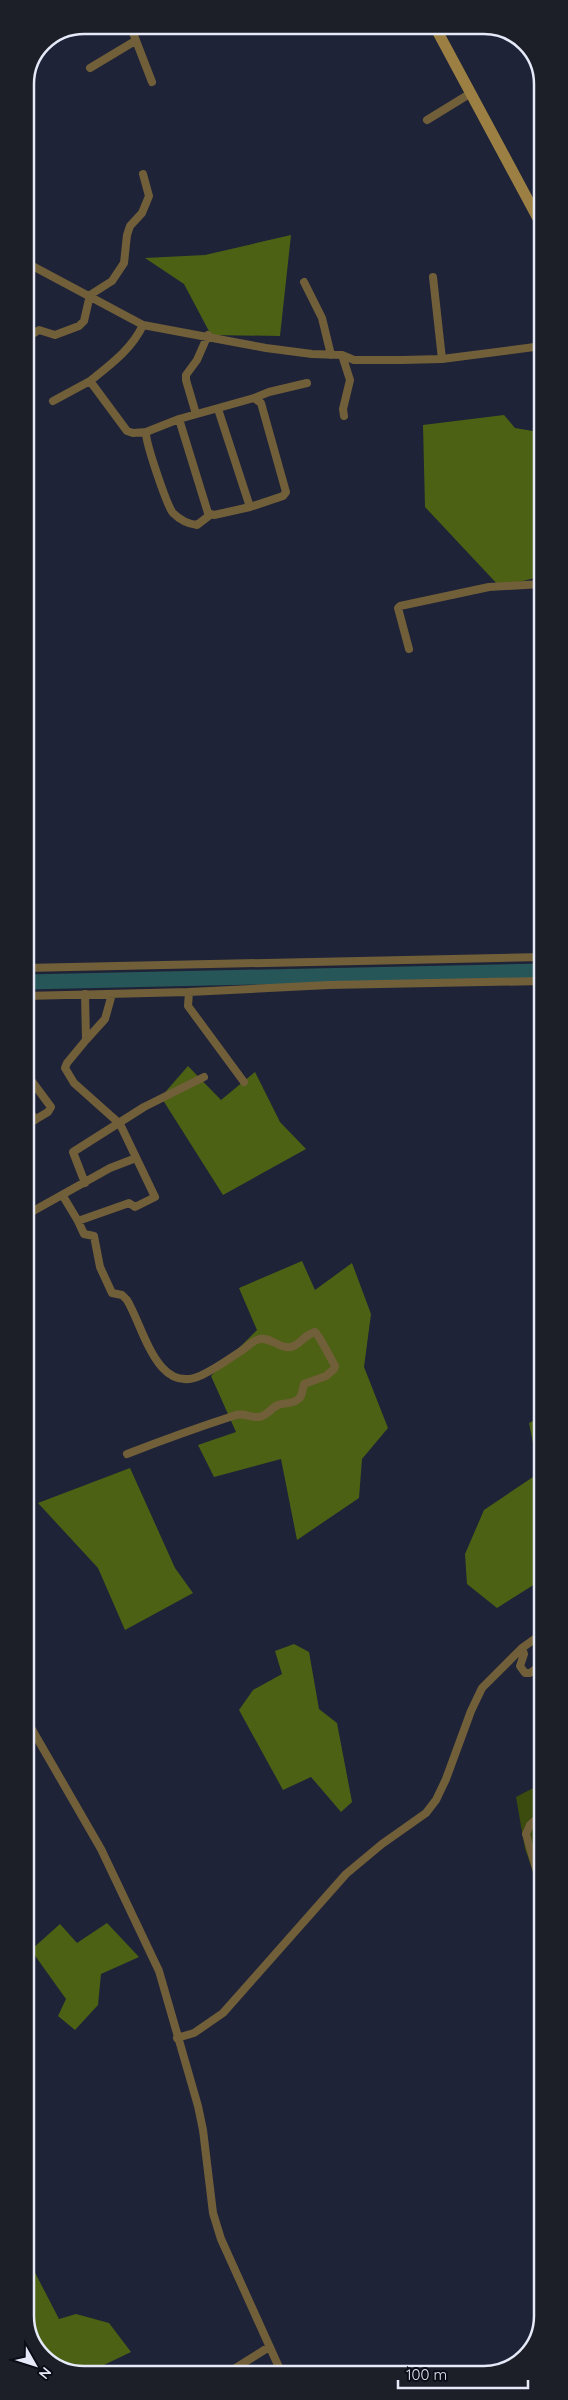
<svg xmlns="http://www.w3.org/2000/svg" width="568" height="2400" font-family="Quicksand,sans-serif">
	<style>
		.green { fill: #3b4c0e }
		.forest { fill: #4d6114 }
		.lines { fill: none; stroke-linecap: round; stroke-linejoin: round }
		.river { stroke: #275659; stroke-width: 15 }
		.street { stroke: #715f3a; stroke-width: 8 }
		.secondary { stroke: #9c8043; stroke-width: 11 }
		.rim { fill: none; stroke: #e6eaf8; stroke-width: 2.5 }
	</style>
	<rect width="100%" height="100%" fill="#1e2337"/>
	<path class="green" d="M543,1783V1900L525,1849L516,1797Z"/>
	<path class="forest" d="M291,235L280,336L211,335L184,284L145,258L205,255Z
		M504,415L515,428L539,432L542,449V576L500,587L425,507L423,425Z
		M188,1066L221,1100L255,1072L280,1122L306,1149L223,1195L161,1097Z
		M302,1261L315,1290L352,1263L371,1314L364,1367L388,1428L362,1459L359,1498L297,1540L281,1459L214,1477L198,1445L236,1432L211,1376L257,1330L239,1288Z
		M543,1416V1579L497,1608L467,1584L465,1554L484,1510L539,1473L529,1423Z
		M130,1468L175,1568L193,1593L125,1630L98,1568L38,1503Z
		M294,1644L309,1652L319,1709L337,1723L352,1802L341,1812L311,1777L283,1790L239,1710L253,1690L282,1674L275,1651Z
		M107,1923L139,1957L101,1974L98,2005L75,2030L58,2016L66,1999L31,1950L60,1924L77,1943Z
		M26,2184L32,2188L28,2259L59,2319L76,2314L109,2323L131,2352L83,2375H76L42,2358L26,2327Z"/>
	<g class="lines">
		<path class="river" d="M25,982L542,971"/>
		<path class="street" d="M130,25L152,82
			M90,68L135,41
			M427,120L471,93
			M25,262L143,325L266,348L312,354L342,355L354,360H402L442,359L542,346
			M433,277L442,359
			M304,282L322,318L331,355
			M143,325C132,349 110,365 90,381L127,431L133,433L146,432
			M25,339L39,330L55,335L79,326L84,321L90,295L112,281L124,263L127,235L130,226L142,213L149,196L143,174
			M342,355L350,380L343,409L344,416
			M254,398L269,392L307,383
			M53,401L90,381
			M196,414L186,380V375L197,360L208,335
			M179,419L208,513L214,515L250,507L218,409
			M210,515L197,525C188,524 179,519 173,513C167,506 145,441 146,432L179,419L254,398L261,403L286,492L283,496L250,507
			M409,649L398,608L400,606L489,587L542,584
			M25,968L542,957
			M189,992L188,1006L244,1082
			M85,994L86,1040L67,1063L65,1068L74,1083L120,1124L155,1197L135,1207L129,1203L78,1221L84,1234L94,1236L100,1267L112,1293L122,1295L127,1300C144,1328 157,1397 202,1375C215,1369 229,1359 241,1351C246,1348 251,1342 257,1340C266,1335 277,1346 286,1347C298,1349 303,1335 315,1332C319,1335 331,1359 335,1366L334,1369L326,1376L304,1384C302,1390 303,1397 297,1400C291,1404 284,1403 278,1405C271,1408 267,1416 259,1417C251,1418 245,1413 236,1415C199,1427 163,1440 127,1454
			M25,996L189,992L329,985L542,981
			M86,1040L105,1019L112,994
			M25,1044V1053
			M25,1072L51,1107L48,1112L26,1125
			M25,1103L35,1120
			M85,1183L73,1152L144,1107L204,1077
			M63,1196L78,1221
			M26,1215L110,1168L136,1158
			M522,1648L524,1654L520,1666L525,1673H530L543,1664
			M26,1719L101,1849L159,1971L198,2106L203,2130L213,2213L221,2239L282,2374
			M543,1813L530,1825L526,1834L538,1875L543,1883
			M177,2038L194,2033L223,2013L346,1874L382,1844L426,1813L436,1800L446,1779L471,1711L482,1688L522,1648L543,1633
			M226,2374L269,2347"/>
		<path class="secondary" d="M434,25L542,226"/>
	</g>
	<path d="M0 0H568V2400H0ZM84 34H484A50 50 0 0 1 534 84V2316A50 50 0 0 1 484 2366H84A50 50 0 0 1 34 2316V84A50 50 0 0 1 84 34Z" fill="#1d1f28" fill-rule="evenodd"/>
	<path class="rim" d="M84 34H484A50 50 0 0 1 534 84V2316A50 50 0 0 1 484 2366H84A50 50 0 0 1 34 2316V84A50 50 0 0 1 84 34Z"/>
	<g transform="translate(35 2365) rotate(129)" stroke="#0b0d16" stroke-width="4" paint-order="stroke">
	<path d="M0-4L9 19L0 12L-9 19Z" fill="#e6eaf8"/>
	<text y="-8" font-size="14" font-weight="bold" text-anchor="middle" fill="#e6eaf8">N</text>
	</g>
	<path d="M398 2380v8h130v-8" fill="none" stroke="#e6eaf8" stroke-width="2.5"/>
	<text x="406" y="2380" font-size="15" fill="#e6eaf8" stroke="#0b0d16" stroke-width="4" paint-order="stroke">100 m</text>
</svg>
